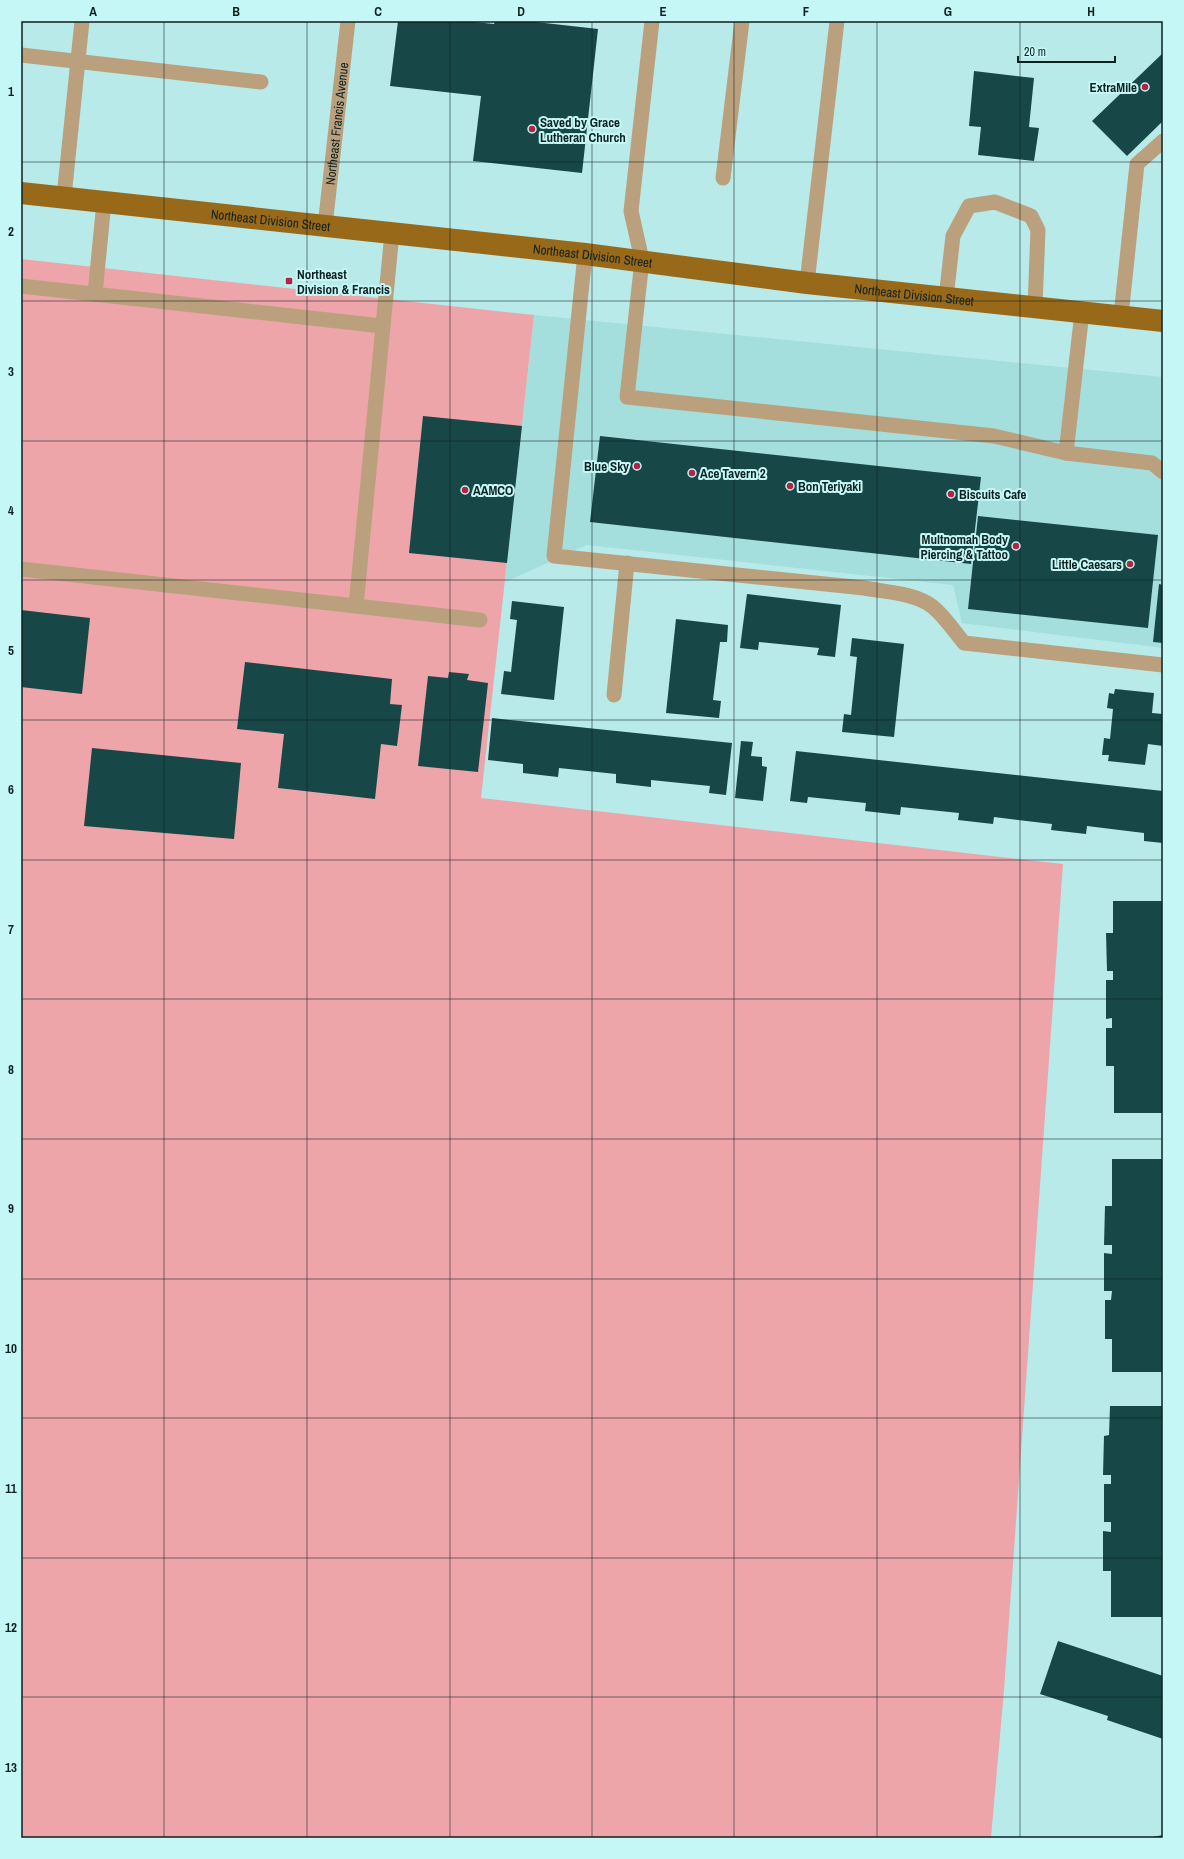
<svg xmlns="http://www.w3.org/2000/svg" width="1184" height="1859" font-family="'Archivo Narrow',sans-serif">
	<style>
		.built { fill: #a4dfde }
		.green { fill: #eda5aa }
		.building { fill: #174747 }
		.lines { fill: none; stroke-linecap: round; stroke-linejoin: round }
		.lane { stroke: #baa07d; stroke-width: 15 }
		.primary { stroke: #99691a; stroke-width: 22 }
		.grid { fill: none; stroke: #0e2121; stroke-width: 1; stroke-opacity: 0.55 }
		.poi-dot { fill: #b42244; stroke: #c5f7f6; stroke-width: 1.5 }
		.labels { text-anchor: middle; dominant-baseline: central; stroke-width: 4; stroke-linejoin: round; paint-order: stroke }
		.poi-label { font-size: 13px; font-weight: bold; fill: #0e2121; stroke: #c5f7f6; text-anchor: start }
		.street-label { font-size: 13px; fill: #0e2121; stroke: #c5f7f6 }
		.neatline { fill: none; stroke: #0e2121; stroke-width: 1.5 }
		.grid-label { font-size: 13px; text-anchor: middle; font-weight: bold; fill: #0e2121 }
	</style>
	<rect width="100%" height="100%" fill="#b8eae9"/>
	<path class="built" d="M534,315L1163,377V648L962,623L953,585L587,545L505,582Z"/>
	<path class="green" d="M21,259L534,315L481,798L1063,864L1004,1690L991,1838H21Z"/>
	<path class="building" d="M398,21H465L494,24L495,21H527L598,29L582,173L473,161L481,96L390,86Z
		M1163,53V121L1127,156L1092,121Z
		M974,71L1034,78L1029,127L1039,128L1034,161L978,155L981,127L969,126Z
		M423,416L522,426L507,563L409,553Z
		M600,436L981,477L971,564L590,522Z
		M978,516L1158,535L1148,628L968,609Z
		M1159,584L1163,585V643L1153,642Z
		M747,594L841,605L835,657L817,655L819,648L759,642L758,650L740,648Z
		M512,601L564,607L554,700L501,694L504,671L511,672L517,620L510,619Z
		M21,610L90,618L82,694L21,687Z
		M676,619L728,625L727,642H720L713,700L721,701L719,718L666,713Z
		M852,638L904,644L894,737L842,732L844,714L851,715L857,657L850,656Z
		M245,662L392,679L390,704L402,705L397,746L381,744L375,799L278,788L284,734L237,729Z
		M449,672L469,674L467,680L488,683L478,772L418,766L428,676L448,678Z
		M1115,689L1154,693L1152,713L1163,714V746L1148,744L1145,765L1108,761L1109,755H1102L1104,738L1110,739L1113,709L1107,708L1109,693L1114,694Z
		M492,718L732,743L726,795L709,793L710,786L651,780V787L616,783V774L559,768L558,777L523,773V764L488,760Z
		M741,741L753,742L751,756L762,757V766L767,767L763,801L735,798Z
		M92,748L241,763L234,839L84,826Z
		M796,751L1163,791V843L1144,841V833L1087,826L1086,834L1051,830L1052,824L994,817L993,824L958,820L959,813L901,807L900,815L865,811L866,803L808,797L807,803L790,801Z
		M1113,901H1163V1113H1114V1066H1106V1028H1112V1018L1106,1019V980H1113V971H1107L1106,933H1113Z
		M1112,1159H1163V1372H1112V1339H1105V1300H1111L1112,1291H1104V1253L1112,1254V1245H1104L1105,1206H1112Z
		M1110,1406H1163V1617H1111V1571H1103V1531L1111,1532V1522H1104V1484H1111V1475H1103L1104,1436L1109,1435Z
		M1058,1641L1163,1676V1739L1107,1720L1108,1716L1040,1694Z
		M1163,1835V1838H1153V1837Z"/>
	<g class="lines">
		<g class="lane">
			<path d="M652,21L631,211L642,260L627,397L994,436L1066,453L1152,463L1163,472"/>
			<path d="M21,55L261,82"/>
			<path d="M723,178L742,21"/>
			<path d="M64,197L82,21"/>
			<path id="s1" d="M325,226L348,21"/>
			<path d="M585,254L554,556L864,588C886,592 915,593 933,607C945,617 954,631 964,643L1163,665"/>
			<path d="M807,283L837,21"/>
			<path d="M21,286L382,326"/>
			<path d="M95,294L104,202"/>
			<path d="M946,298L953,236L969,206L995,202L1031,216L1038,230L1035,307"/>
			<path d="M1121,316L1137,164L1163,141"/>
			<path d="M1066,453L1082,312"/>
			<path d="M21,569L356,606L392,233"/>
			<path d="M356,606L480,620"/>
			<path d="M614,695L627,563"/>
		</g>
		<path class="primary" id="s2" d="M21,193L585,254L807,283L1163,321"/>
	</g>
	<path class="grid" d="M164,21V1838M307,21V1838M450,21V1838M592,21V1838M734,21V1838M877,21V1838M1020,21V1838M21,162H1163M21,301H1163M21,441H1163M21,580H1163M21,720H1163M21,860H1163M21,999H1163M21,1139H1163M21,1279H1163M21,1418H1163M21,1558H1163M21,1697H1163"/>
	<g class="poi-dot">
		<circle cx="1145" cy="87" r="4"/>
		<circle cx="532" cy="129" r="4"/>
		<rect x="285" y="277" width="8" height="8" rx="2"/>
		<circle cx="637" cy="466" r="4"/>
		<circle cx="692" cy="473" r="4"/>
		<circle cx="790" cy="486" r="4"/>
		<circle cx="465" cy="490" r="4"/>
		<circle cx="951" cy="494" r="4"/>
		<circle cx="1016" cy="546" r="4"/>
		<circle cx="1130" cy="564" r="4"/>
	</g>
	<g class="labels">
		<g class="poi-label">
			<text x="1137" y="87" text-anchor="end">ExtraMile</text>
			<text x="540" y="122">Saved by Grace<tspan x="540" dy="15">Lutheran Church</tspan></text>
			<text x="297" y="274">Northeast<tspan x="297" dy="15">Division &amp; Francis</tspan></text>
			<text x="629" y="466" text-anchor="end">Blue Sky</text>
			<text x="700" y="473">Ace Tavern 2</text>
			<text x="798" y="486">Bon Teriyaki</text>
			<text x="473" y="490">AAMCO</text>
			<text x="959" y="494">Biscuits Cafe</text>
			<text x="1008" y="539" text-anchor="end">Multnomah Body<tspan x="1008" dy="15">Piercing &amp; Tattoo</tspan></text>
			<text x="1122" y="564" text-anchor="end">Little Caesars</text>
		</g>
		<g class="street-label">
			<text stroke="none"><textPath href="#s1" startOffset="103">Northeast Francis Avenue</textPath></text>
			<text stroke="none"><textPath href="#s2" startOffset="251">Northeast Division Street</textPath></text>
			<text stroke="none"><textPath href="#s2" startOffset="575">Northeast Division Street</textPath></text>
			<text stroke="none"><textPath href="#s2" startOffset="899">Northeast Division Street</textPath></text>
		</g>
	</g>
	<rect width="1184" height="1859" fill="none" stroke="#c5f7f6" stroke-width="44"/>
	<path d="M1018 56v6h97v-6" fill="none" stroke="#0e2121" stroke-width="2"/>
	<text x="1024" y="56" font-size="12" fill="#0e2121" stroke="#c5f7f6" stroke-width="3" paint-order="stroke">20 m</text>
	<rect x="22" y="22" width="1140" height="1815" class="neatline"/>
	<g class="grid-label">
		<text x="93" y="16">A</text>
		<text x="236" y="16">B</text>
		<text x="378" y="16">C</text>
		<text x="521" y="16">D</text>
		<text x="663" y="16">E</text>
		<text x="806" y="16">F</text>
		<text x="948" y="16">G</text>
		<text x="1091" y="16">H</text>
		<text x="11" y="96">1</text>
		<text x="11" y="236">2</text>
		<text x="11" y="376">3</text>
		<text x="11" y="515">4</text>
		<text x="11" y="655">5</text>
		<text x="11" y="794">6</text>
		<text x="11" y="934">7</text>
		<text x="11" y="1074">8</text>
		<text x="11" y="1213">9</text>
		<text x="11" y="1353">10</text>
		<text x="11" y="1493">11</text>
		<text x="11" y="1632">12</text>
		<text x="11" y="1772">13</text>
	</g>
</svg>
